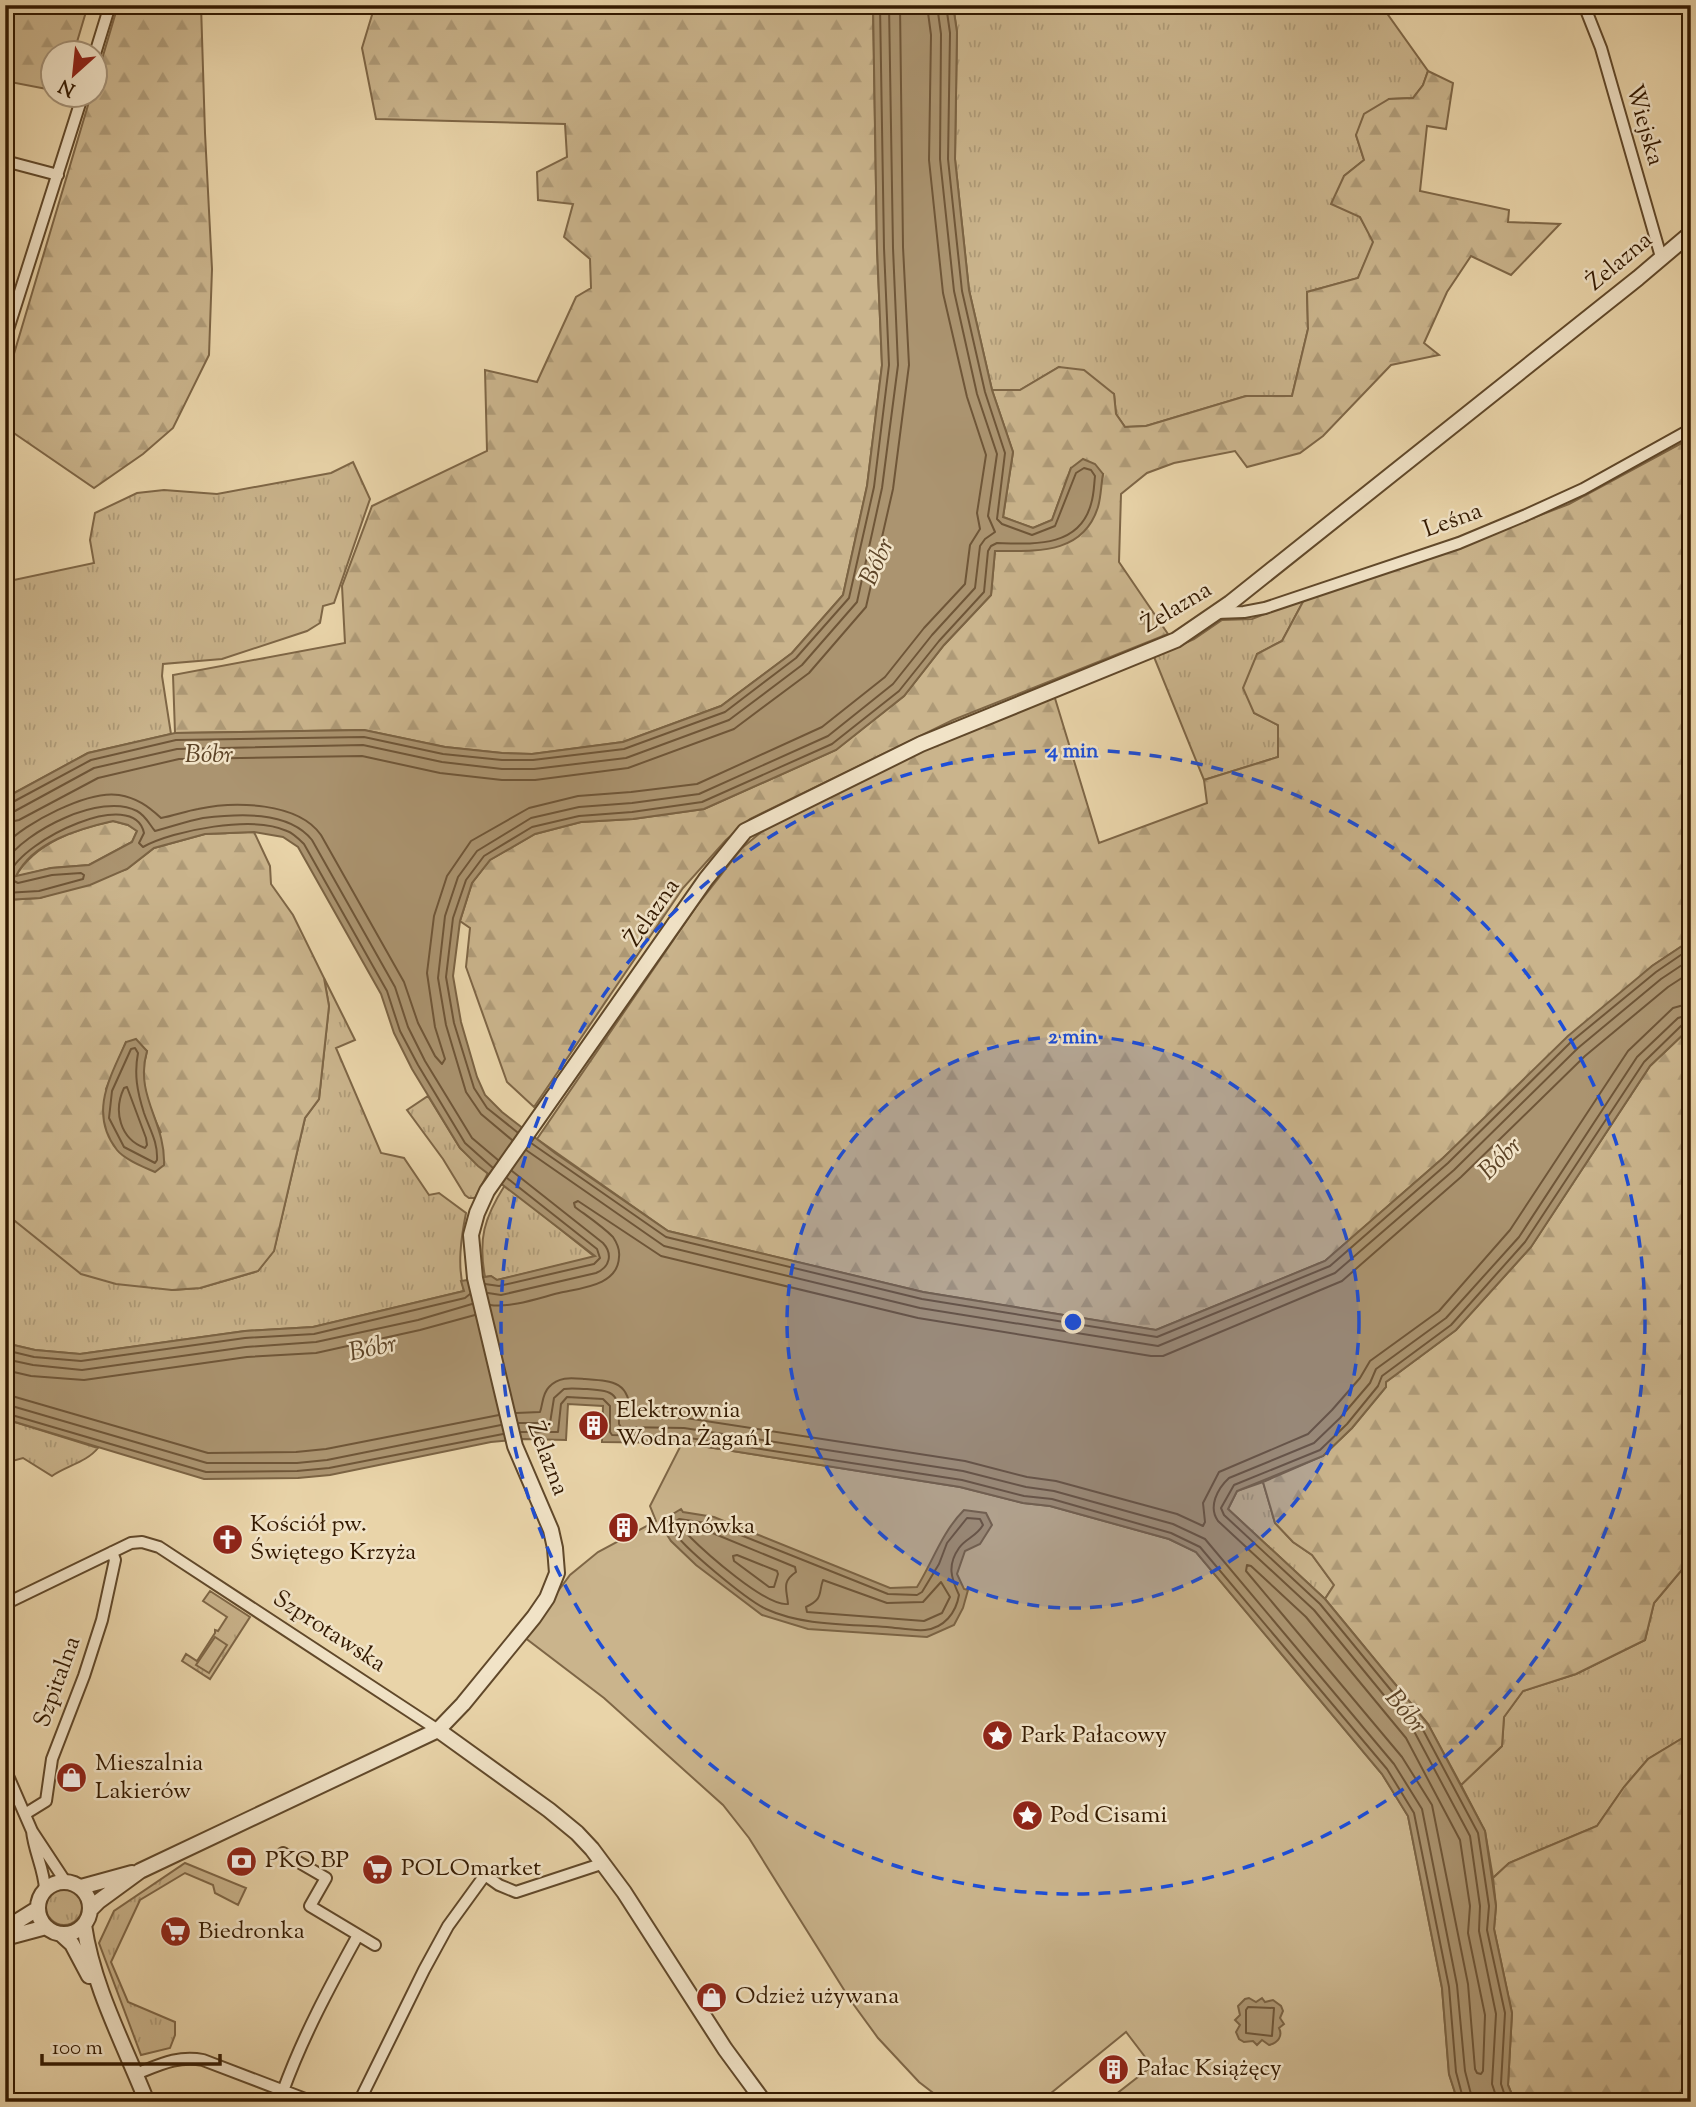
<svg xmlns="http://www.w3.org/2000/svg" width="1696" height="2107" font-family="'Sorts Mill Goudy',serif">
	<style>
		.grass { fill: url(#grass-tufts); stroke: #7e6646; stroke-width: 2 }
		.forest { fill: url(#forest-firs); stroke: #7e6646; stroke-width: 2; fill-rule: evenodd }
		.park { fill: #cab48c; stroke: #7e6646; stroke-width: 2 }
		.water { fill: #ab9470; stroke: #7b6343; stroke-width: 2; fill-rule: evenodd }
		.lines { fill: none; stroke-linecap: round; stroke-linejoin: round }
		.shore { stroke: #6f5638; stroke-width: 2 }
		.minor-casing { stroke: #60482a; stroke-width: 14 }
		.tertiary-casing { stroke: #60482a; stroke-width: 18 }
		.minor { stroke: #f1e3c7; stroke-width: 10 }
		.tertiary { stroke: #f1e3c7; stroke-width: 14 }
		.ring { fill: none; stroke: #1d4ed8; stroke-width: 3.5; stroke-dasharray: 12 9 }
		.labels { text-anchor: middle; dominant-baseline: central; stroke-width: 5; stroke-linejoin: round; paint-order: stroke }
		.street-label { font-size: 24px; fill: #331900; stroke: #f1e3c7 }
		.poi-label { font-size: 24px; fill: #331900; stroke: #f1e3c7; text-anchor: start }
		.water-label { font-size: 26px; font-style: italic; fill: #5d4427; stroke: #f1e3c7 }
		.centre { fill: #1d4ed8; stroke: #f1e3c7; stroke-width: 3.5 }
		.ring-label { font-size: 21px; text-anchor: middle; font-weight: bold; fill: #1d4ed8; stroke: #f1e3c7; stroke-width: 5; stroke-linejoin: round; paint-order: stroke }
	</style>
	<defs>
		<pattern id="grass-tufts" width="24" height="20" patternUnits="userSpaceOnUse" patternTransform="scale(1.75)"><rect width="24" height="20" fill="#cab48c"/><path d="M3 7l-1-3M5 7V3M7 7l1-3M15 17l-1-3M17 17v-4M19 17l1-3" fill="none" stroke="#ae9a77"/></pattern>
		<pattern id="forest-firs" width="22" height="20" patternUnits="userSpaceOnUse" patternTransform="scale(1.75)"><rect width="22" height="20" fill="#cab48c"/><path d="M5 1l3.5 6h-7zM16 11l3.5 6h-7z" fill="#ae9a77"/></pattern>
	</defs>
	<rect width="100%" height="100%" fill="#e9d4a9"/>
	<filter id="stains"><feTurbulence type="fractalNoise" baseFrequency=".00286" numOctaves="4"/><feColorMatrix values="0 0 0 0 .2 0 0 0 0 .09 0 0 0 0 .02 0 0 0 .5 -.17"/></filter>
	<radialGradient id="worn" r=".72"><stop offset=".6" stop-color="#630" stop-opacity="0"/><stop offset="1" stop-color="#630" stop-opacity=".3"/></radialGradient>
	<path class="grass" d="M953,5H1381L1428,71L1423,85L1413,98L1389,99L1356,135L1364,160L1344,176L1360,217L1374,242L1358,278L1307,292L1308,329L1292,396H1246L1146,426L1125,427L1116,414L1114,394L1059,367L1020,390H992L969,290L955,159L957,32Z
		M353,462L370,499L334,603L323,606L320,623L307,631L222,659L163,664L162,676L171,734L88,753L5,798V578L14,580L94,563L90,540L95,513L137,493L164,490L217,494L331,473Z
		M1305,598L1282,641L1257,654L1254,713L1278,725V757L1204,780L1154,657L1194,639L1222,620L1252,619Z
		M324,978L355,1040L336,1048L381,1153L404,1158L429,1195L439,1193L466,1213C461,1238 457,1266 464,1291L313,1327L245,1331L80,1354L35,1350L5,1343V1213L23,1226L172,1290L200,1288L258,1271L274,1250L305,1118L319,1099L329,1006Z
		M428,1096L460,1148L488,1173L475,1198H469L465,1195L443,1159L407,1110Z
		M505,1185L595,1257L497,1280L491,1276L485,1277C478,1239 484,1218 505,1185Z
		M5,1419L98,1448C87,1462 66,1466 52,1476L23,1458L5,1463Z
		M1263,1482L1275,1523L1293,1542L1312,1555L1334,1585L1325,1599L1228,1509L1237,1491Z
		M1691,1563V1733L1648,1759L1624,1787L1597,1826L1509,1863L1493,1878L1485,1831L1461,1785L1502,1746L1504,1717L1523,1691L1576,1674L1645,1640L1654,1603L1685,1566Z
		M210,1591L250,1617L210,1679L182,1661L186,1654L197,1661L215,1633V1630L218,1631L227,1617L203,1601Z
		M185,1863L246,1888L238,1905L215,1893L213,1885L185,1873L140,1900L111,1962L128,2002L175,2022V2035L170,2048L141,2055L99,1943L114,1911Z
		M46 1907a18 18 0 1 1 36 0a18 18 0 1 1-36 0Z"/>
	<path class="forest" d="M5,5H88L74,52H52V90L5,81Z
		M118,5H201L205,133L212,269L209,355L173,428L143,454L94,488L5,427V384L91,95L94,94L95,83Z
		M375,5H873L877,248L882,365L867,486L843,595L792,653L721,706L623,742L532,754L502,753L445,747L364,730L175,733L173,675L345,643L342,586L372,506L487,451L485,370L537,382L576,297L591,288L590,259L564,237L573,204L538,200L537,172L567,157L565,124L376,119L362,48Z
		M1428,71L1453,83L1446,129L1427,126L1420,191L1509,210L1508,222L1560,224L1511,275L1471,256L1447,292L1424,343L1439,355L1391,365L1323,436L1300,453L1247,467L1235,451L1174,463L1147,473L1121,494L1119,562L1168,634L953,720L750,819L726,840L683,888L534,1107L507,1082L466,967L470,928L460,921L472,883L490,860L535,834L581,822L633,819L704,809L836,750L904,696L944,645L991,595L995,550L1018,551L1100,488L1103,474L1071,468L1052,520L1033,528L1003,517L1013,452L992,390H1020L1059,367L1084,370L1114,394L1116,414L1125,427L1146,426L1246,396H1292L1308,329L1307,292L1358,278L1373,242L1360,217L1331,204L1344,176L1364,160L1356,135L1364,114L1389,99L1413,98L1423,85Z
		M1691,438V940L1652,966L1443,1158L1325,1261L1156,1330L923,1292L668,1231L537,1139L696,907L742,848L765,829L925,746L1054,695L1099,843L1207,803L1204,780L1278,757V725L1254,713L1243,688L1257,654L1282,641L1305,598L1420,562L1569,504Z
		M113,821L128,825L137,831L132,842L89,865L51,868L15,877C36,842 76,829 113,821Z
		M254,832L270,866L271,884L293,915L324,978L329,1006L319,1099L305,1118L274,1251L258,1271L200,1288L172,1290L116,1284L81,1274L5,1213V900L40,898L127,869L154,848L205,834ZM126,1042L147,1051C138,1081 148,1105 161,1133L106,1089Z
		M1691,1027V1563L1685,1566L1654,1603L1645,1640L1576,1674L1523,1691L1504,1717L1502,1746L1461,1785L1428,1724L1325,1599L1334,1585L1312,1555L1293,1542L1275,1523L1263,1482L1323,1456L1352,1428L1386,1387V1382L1456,1330L1531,1247L1650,1066Z
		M1691,1733V2102H1515L1508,2085L1512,2013L1494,1929L1496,1906L1493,1878L1509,1863L1597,1826L1624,1787L1648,1759Z"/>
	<path class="park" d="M682,1443L960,1487L1023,1503L1050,1506L1169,1539L1196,1552L1382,1774L1408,1816L1442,1988L1449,2074L1458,2102H1106L1152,2066L1126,2032L1040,2102H945L919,2082L878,2038L851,2001L749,1838L723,1805L604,1698L524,1637L570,1575L598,1552L656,1521L650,1506Z
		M215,1637L227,1645L209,1673L196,1665Z"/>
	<path class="water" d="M873,5H953L957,32L955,159L969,290L992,390L1013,452L1003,517L1033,528L1052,520L1071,468L1083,459L1095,464L1103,474C1101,485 1101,497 1098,507C1083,555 1036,551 995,551L991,595L944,645L904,696L836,750L704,809L633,819L581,822L535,834L490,860L472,883L460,921L453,976L461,1022L477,1077L485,1095L502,1112L555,1153L668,1231L923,1292L1156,1330L1325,1261L1443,1158L1568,1036L1652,966L1691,940V1027L1650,1066L1531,1247L1456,1330L1386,1382V1387L1352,1428L1323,1456L1237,1491L1228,1509L1325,1599L1428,1724L1485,1831L1496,1906L1494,1929L1512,2013L1508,2085L1515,2102H1458L1449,2074L1442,1988L1408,1816L1382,1774L1196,1552L1169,1539L1050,1506L1023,1503L960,1487L682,1443L602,1442L603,1406L568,1404L566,1440L523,1439L491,1442L330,1475L298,1478L204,1479L5,1419V1343L35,1350L80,1354L245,1331L313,1327L464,1291L461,1281L491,1276L497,1280L595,1256L478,1166L460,1148L412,1069L394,1033L381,994L298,847L283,837L254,832L205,834L154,848L127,869L90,885L40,898L5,900V798L88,753L175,733L364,730L445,747L502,753L532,754L623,742L721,706L792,653L843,595L867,486L882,365L877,248ZM113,821L128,825L137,831L132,842L89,865L51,868L16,876C33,842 78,829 113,821Z
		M136,1039L147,1051C134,1096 166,1122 164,1165L155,1172C144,1167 125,1160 117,1150C89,1114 109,1079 126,1042Z
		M681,1509L683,1512L714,1517L890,1588L917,1587C933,1561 942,1532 964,1510L986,1513L992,1525L980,1544L965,1551L957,1574L964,1589L968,1590L963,1608L954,1625L927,1637L808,1629L762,1615L696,1565L671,1541L664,1530L668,1517Z
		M1249,1998L1256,2002L1262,1998L1265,2002L1273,2000L1281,2006L1283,2011L1280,2018L1284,2024L1279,2028C1283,2036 1278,2043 1269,2045L1262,2040L1257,2045L1253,2041L1244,2042L1239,2039L1236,2032L1240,2025L1235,2020L1240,2015L1238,2006L1245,1999Z"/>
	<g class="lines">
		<path class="shore" d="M5,804L11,803L91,760L176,740L364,737L443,754L502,760H533L624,749L725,712L796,658L849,598L874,487L889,365L884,248L880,5
			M5,812L15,811L94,768L177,749L363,745L442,762L502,769H534L626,758L729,720L802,665L857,602L882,488L898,365L893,248L889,5
			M5,823L19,820L98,778L179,759L362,756L440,773L502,780H535L628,768L734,729L809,673L866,607L893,489L909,365L903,247L900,5
			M5,845C25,823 88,790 119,795C137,798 148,806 161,818C173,816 186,811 198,809C234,801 298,802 321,835L404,982L418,1023L435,1056L442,1064L445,1059L435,1027L427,973L434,916L447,876L471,841L529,808L578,796L631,792L697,784L822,727L885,677L924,628L965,584L970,545L980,529L977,513L986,455L967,397L943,293L929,160L931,35L927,5
			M5,862C25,831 101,792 137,811C146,816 149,824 155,831C171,827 187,821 203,818C237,814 288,810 312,840L395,987L408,1027L425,1061L472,1138L498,1160
			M5,893L39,891L83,879L84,875L81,873L52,875L18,883L12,880L10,873C23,840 134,786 144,833L139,843L143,847C174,830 253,815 287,831C293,833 299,839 304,844L387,991L400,1031L418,1065L465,1143L493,1168
			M131,1049L135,1048L138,1053C134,1074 137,1091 144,1113C150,1130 158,1142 157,1160L155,1163L124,1147L109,1118L112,1091Z
			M127,1087L146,1138L147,1145L145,1148C120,1139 113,1111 124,1088Z
			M517,1132L487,1108L474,1088L454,1023L446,977L453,918L466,880L484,856L532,827L579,816L632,812L702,802L832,744L899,691L939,641L984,592L988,551L991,546L997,543C1033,544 1079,548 1091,504C1094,495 1094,485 1095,476L1091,470L1084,468L1076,473L1055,526L1032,535L1002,524L997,519L1005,453L985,392L962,291L948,159L950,33L946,5
			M512,1140L481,1114L466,1092L446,1025L438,978L445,916L458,877L477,851L531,818L579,807L632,803L699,794L828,736L893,684L932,635L975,588L980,546L985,539L995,532L988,516L997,454L977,394L954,291L940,159L941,34L937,5
			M531,1143L666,1237L922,1299L1157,1337L1330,1266L1448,1163L1572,1041L1656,972L1691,948
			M526,1150L664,1246L920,1308L1158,1346L1335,1273L1454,1170L1578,1048L1661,979L1691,959
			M485,1284L499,1286L594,1264L600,1258L597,1249L507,1178
			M488,1293L501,1295L596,1273C610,1267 613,1254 603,1243L512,1171
			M490,1305C511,1308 539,1298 559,1293C580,1288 618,1286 619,1257C620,1250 617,1243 613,1237C602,1226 587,1216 575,1207L574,1203L578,1201L661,1256L918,1318L1151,1356H1163L1342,1281L1461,1177L1585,1056L1668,987L1691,972
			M5,1350L34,1357L81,1361L245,1338L314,1334L465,1298L470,1294
			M5,1359L33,1365L82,1370L246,1347L316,1342L418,1320L472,1304
			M5,1370L31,1376L84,1380L247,1357L316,1353L420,1330L475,1315
			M5,1394L208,1453L296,1452L326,1449L499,1415
			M5,1404L207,1463H297L327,1460L501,1425
			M5,1413L206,1472L297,1471L329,1468L503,1434
			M516,1413L540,1412C543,1404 542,1394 549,1387C559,1376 572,1378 585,1379C612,1381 630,1381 630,1414L632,1416L686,1418L965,1461L1027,1477L1056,1481L1177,1514L1203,1526L1205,1522L1203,1503L1219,1472L1308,1434L1332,1410L1360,1378L1370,1361L1439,1311L1510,1230L1628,1051L1673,1008L1691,1003
			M519,1423H550L554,1398L564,1389C572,1388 579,1389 587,1389C616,1391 619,1394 619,1424L621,1427L684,1428L963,1471L1026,1487L1054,1491L1173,1524L1205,1539L1394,1764L1422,1809L1457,1985L1465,2071L1473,2102
			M521,1432H558L561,1404L567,1397L603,1399L610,1406V1432L612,1435L683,1437L962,1480L1024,1496L1052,1499L1171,1533L1200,1547L1387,1769L1414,1813L1449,1987L1456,2072L1464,2102
			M967,1518L980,1519L983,1525C976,1537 966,1538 959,1548C947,1565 951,1578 959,1595C956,1613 944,1628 925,1630C913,1631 899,1628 887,1627C847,1624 803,1626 766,1609C747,1600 681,1546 672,1529L674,1522L679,1519L713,1524L888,1594L917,1595L922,1592L939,1564L947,1543Z
			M691,1530L710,1532L795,1567L796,1572C781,1582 787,1590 788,1604C766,1607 705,1552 688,1535V1532Z
			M737,1555L777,1571L778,1574L774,1587H769L734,1561L733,1556Z
			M1247,1565L1251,1566L1306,1617L1406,1738L1460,1840L1470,1906L1468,1933L1485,2015L1483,2071L1481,2074L1477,2073L1475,2069L1468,1984L1432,1805L1402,1757L1246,1571Z
			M823,1580L887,1603L923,1602L941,1582L950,1597L942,1613L924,1621L807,1612L806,1607C824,1598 818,1594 823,1580Z
			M1248,2007L1274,2008L1272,2036L1246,2033V2010Z
			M1498,2102L1492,2084L1496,2014L1479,1931L1480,1906L1470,1836L1415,1733L1314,1610L1218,1521C1208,1507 1217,1489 1229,1478L1314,1443L1340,1418L1370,1383L1376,1369L1446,1318L1519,1237L1637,1057L1678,1018L1691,1014
			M1507,2102L1501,2084L1505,2013L1487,1930L1489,1906L1478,1833L1422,1728L1320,1604L1224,1515L1221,1508L1234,1485L1320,1450L1347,1424L1378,1386L1382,1376L1451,1325L1525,1242L1644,1062L1683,1024L1691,1022"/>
		<defs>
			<path id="minor" d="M1584,5L1601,48L1661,257
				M94,57L110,5
				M5,161L58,175
				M5,339L83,94
				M1216,613L1244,612L1265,608L1459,543L1526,515L1583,489L1691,429
				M5,1604L131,1543L142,1542L159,1547L438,1730
				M5,1769L32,1831L65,1881
				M25,1814L46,1801L52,1759L84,1676L102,1620L115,1560L112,1552
				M32,1831C34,1851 44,1869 45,1889
				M283,1853L326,1878L310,1906L375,1945
				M136,2074C159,2065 178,2055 203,2060L313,2102
				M283,2091C303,2036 330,1986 358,1935
				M359,2102L424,1970L448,1926L485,1875L499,1885L516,1892L604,1863"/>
			<path id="tertiary" d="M438,1730L549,1810L577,1833L592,1849L624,1892L725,2049L764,2102
				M38 1908a26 26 0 1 1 52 0a26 26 0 1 1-52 0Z
				M81,1887L132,1873
				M90,1910L99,1901L140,1871L438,1730L463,1704L534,1617L547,1598L557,1573L555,1548L551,1530L515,1446L475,1278L471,1235L477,1213L487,1191L706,879L745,831L921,744L1176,640L1230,603L1638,278L1691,233
				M84,1925C93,1987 124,2044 147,2102
				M5,1929L37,1909
				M61,1934L72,1944L89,1976
				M5,1938L46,1927"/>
		</defs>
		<use href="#minor" class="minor-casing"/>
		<use href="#tertiary" class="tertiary-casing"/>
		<use href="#minor" class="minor"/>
		<use href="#tertiary" class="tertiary"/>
	</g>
	<circle cx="1073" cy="1322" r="286" fill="#1d4ed8" fill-opacity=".12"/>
	<g class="ring">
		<circle cx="1073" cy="1322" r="286"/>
		<circle cx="1073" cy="1322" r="572"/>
	</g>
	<defs>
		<symbol id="building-disc" viewBox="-11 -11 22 22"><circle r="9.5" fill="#8f2418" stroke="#f1e3c7"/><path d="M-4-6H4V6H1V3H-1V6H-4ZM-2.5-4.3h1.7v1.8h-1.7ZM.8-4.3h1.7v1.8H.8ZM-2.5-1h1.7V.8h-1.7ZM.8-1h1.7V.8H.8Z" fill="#fff"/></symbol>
		<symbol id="church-disc" viewBox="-11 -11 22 22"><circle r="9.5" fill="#8f2418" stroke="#f1e3c7"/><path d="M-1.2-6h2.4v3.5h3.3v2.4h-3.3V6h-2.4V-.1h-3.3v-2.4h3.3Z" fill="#fff"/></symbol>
		<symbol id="sight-disc" viewBox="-11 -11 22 22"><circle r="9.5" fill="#8f2418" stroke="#f1e3c7"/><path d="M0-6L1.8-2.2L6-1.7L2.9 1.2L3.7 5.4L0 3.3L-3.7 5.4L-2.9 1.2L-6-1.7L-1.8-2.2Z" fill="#fff"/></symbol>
		<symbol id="shop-disc" viewBox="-11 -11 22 22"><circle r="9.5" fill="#8f2418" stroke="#f1e3c7"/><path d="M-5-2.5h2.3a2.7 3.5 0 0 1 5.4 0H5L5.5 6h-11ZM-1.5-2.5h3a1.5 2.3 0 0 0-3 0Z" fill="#fff"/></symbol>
		<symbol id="bank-disc" viewBox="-11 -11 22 22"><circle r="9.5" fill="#8f2418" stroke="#f1e3c7"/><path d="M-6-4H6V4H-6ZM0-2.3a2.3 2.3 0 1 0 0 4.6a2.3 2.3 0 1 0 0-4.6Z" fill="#fff"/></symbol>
		<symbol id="supermarket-disc" viewBox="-11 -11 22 22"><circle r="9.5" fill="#8f2418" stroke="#f1e3c7"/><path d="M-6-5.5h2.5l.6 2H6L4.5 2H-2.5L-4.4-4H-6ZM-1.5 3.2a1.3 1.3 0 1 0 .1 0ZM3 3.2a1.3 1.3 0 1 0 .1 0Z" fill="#fff"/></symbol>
	</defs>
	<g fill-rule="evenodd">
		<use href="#building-disc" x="576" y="1408" width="35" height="35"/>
		<use href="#building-disc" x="606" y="1510" width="35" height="35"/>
		<use href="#church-disc" x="210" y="1522" width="35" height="35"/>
		<use href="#sight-disc" x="980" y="1718" width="35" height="35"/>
		<use href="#shop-disc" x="54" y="1760" width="35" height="35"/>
		<use href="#sight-disc" x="1010" y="1798" width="35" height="35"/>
		<use href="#bank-disc" x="224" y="1844" width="35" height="35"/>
		<use href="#supermarket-disc" x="360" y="1852" width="35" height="35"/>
		<use href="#supermarket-disc" x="158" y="1914" width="35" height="35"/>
		<use href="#shop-disc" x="694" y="1980" width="35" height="35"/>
		<use href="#building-disc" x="1096" y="2052" width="35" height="35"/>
	</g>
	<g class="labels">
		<g class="street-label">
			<text transform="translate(1644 125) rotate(74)">Wiejska</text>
			<text transform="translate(1620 262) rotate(-40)">Żelazna</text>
			<text transform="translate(1453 521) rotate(-20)">Leśna</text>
			<text transform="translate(1177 608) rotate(-31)">Żelazna</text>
			<text transform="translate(653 913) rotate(-55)">Żelazna</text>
			<text transform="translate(547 1459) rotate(69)">Żelazna</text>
			<text transform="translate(329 1632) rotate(33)">Szprotawska</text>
			<text transform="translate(58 1682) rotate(-70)">Szpitalna</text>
		</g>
		<g class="poi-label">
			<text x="616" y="1411">Elektrownia<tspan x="616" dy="28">Wodna Żagań I</tspan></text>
			<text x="250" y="1525">Kościół pw.<tspan x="250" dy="28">Świętego Krzyża</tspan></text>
			<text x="646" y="1527">Młynówka</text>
			<text x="1021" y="1736">Park Pałacowy</text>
			<text x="95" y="1764">Mieszalnia<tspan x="95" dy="28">Lakierów</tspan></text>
			<text x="1050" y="1816">Pod Cisami</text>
			<text x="265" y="1861">PKO BP</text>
			<text x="401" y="1869">POLOmarket</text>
			<text x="198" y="1932">Biedronka</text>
			<text x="735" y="1997">Odzież używana</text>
			<text x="1137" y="2069">Pałac Książęcy</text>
		</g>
		<g class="water-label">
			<text transform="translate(878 562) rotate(-66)">Bóbr</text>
			<text x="209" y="755">Bóbr</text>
			<text transform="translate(1501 1159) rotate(-45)">Bóbr</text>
			<text transform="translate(373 1349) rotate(-12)">Bóbr</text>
			<text transform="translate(1405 1712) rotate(50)">Bóbr</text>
		</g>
	</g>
	<circle cx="1073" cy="1322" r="10" class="centre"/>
	<g class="ring-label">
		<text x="1073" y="757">4 min</text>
		<text x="1073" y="1043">2 min</text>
	</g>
	<rect width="1696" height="2107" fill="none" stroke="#e9d4a9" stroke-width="28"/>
	<rect x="7" y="7" width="1682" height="2093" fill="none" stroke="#331900" stroke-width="3.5"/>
	<rect x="14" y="14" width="1668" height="2079" fill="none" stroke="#331900" stroke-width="2"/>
	<g transform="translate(74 74) rotate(207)"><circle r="33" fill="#f1e3c7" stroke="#a59277" stroke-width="2"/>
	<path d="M0-5L12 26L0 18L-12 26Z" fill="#8f2418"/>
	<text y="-10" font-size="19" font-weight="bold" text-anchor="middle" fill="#331900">N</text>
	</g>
	<path d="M42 2054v10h178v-10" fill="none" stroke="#331900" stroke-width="3.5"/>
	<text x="52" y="2054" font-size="21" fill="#331900" stroke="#f1e3c7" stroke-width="5" paint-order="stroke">100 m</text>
	<rect width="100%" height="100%" filter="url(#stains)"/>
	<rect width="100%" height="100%" fill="url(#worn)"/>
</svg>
